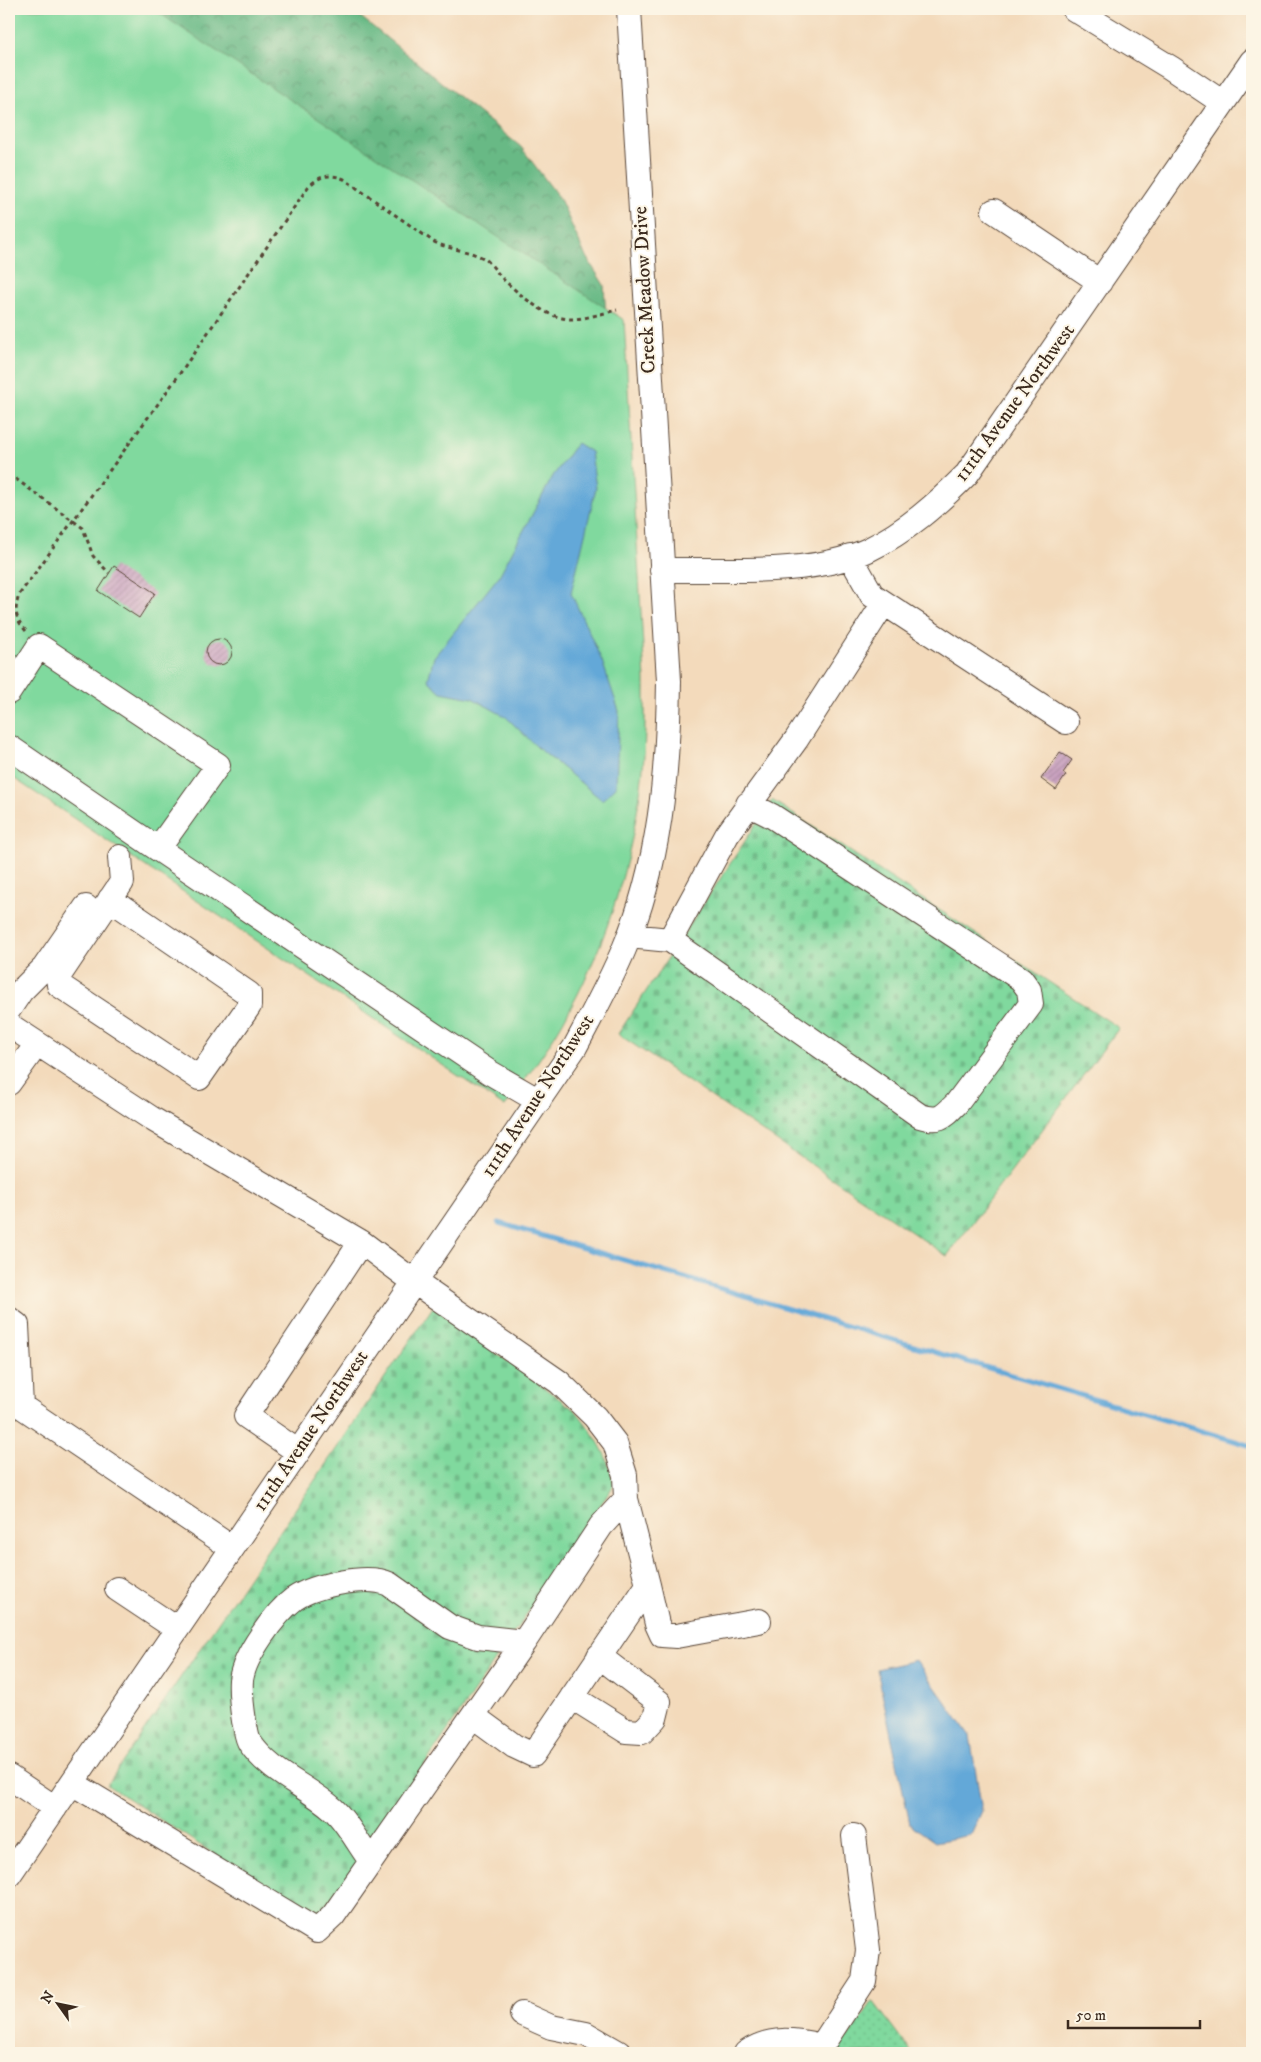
<svg xmlns="http://www.w3.org/2000/svg" width="1261" height="2062" font-family="'IM FELL DW Pica',serif">
	<style>
		.grass { fill: url(#grass-dots); stroke: #5e825e }
		.forest { fill: url(#forest-crowns); stroke: #527252 }
		.cemetery { fill: url(#cemetery-stones); stroke: #5e825e }
		.pitch { fill: #80d99e; stroke: #5e825e }
		.water { fill: #63a8d8; stroke: #4f697b }
		.lines { fill: none; stroke-linecap: round; stroke-linejoin: round }
		.stream { stroke: #63a8d8; stroke-width: 5 }
		.building { fill: url(#building-hatch) }
		.minor-casing { stroke: #574436; stroke-width: 26 }
		.path { stroke: #574436; stroke-width: 3; stroke-dasharray: 4 4; stroke-linecap: butt }
		.minor { stroke: #fff; stroke-width: 24 }
		.labels { text-anchor: middle; dominant-baseline: central; stroke-width: 4; stroke-linejoin: round; paint-order: stroke }
		.street-label { font-size: 20px; fill: #3b2a1e; stroke: #fcf5e5 }
	</style>
	<defs>
		<pattern id="grass-dots" width="8" height="8" patternUnits="userSpaceOnUse" patternTransform="scale(1.25)"><rect width="8" height="8" fill="#80d99e"/><path d="M2 2h.1M6 6h.1" fill="none" stroke="#70ba88" stroke-width="1.8" stroke-linecap="round"/></pattern>
		<pattern id="forest-crowns" width="20" height="18" patternUnits="userSpaceOnUse" patternTransform="scale(1.25)"><rect width="20" height="18" fill="#68b985"/><path d="M2 6a3 3 0 1 1 6 0M12 15a3 3 0 1 1 6 0" fill="none" stroke="#57976c"/></pattern>
		<pattern id="cemetery-stones" width="16" height="16" patternUnits="userSpaceOnUse" patternTransform="scale(1.25)"><rect width="16" height="16" fill="#80d99e"/><path d="M2 7V4a2 2 0 0 1 4 0v3zM10 15v-3a2 2 0 0 1 4 0v3z" fill="#70ba88"/></pattern>
		<pattern id="building-hatch" width="6" height="6" patternUnits="userSpaceOnUse" patternTransform="scale(1.25)"><rect width="6" height="6" fill="#c9a1c0"/><path d="M-1 1l2-2M0 6l6-6M5 7l2-2" fill="none" stroke="#a4839b"/></pattern>
	</defs>
	<rect width="100%" height="100%" fill="#fcf5e5"/>
	<filter id="ink" filterUnits="userSpaceOnUse"><feTurbulence type="fractalNoise" baseFrequency=".02" numOctaves="2"/><feDisplacementMap in="SourceGraphic" scale="10" xChannelSelector="R" yChannelSelector="G"/><feConvolveMatrix kernelMatrix="1 2 1 2 8 2 1 2 1" color-interpolation-filters="sRGB"/></filter>
	<filter id="wash" filterUnits="userSpaceOnUse"><feTurbulence type="fractalNoise" baseFrequency=".0096" numOctaves="4" result="noise"/><feDisplacementMap in="SourceGraphic" scale="20" xChannelSelector="R" yChannelSelector="G"/><feGaussianBlur stdDeviation="1.12" result="paint"/><feColorMatrix in="noise" values="0 0 0 0 0 0 0 0 0 0 0 0 0 0 0 0 0 1.4 0 .05"/><feComposite in="paint" operator="in"/></filter>
	<g filter="url(#wash)">
		<rect width="100%" height="100%" fill="#f3dabb"/>
		<path class="grass" d="M873,2001L912,2053H837Z"/>
		<path class="forest" d="M116,9H351L521,147L560,199L585,255L604,285L614,440Z"/>
		<path class="cemetery" d="M772,800L1119,1028L947,1256L618,1034Z
			M433,1307L576,1411C596,1436 608,1454 614,1485L335,1897L320,1913L299,1909L107,1785Z"/>
		<path class="pitch" d="M9,9H153L624,320L645,680C645,715 646,751 641,786C631,862 607,942 570,1009C552,1044 528,1075 505,1107L9,775Z"/>
		<path class="water" d="M577,443L591,452L596,488L571,593L602,661L619,711L616,787L602,800L537,747L506,717L472,698L441,692L428,680L434,657L499,576L553,476Z
			M916,1660L970,1736L982,1811L971,1835L935,1842L910,1824L877,1669Z"/>
		<g class="lines">
			<path class="stream" d="M499,1223L1252,1446"/>
		</g>
		<g id="blocks">
			<path class="building" d="M114,566L155,593L139,618L98,591Z
				M206 652a13 13 0 1 1 26 0a13 13 0 1 1-26 0Z
				M1060,752L1072,760L1063,773L1066,775L1056,790L1041,779Z"/>
		</g>
	</g>
	<g filter="url(#ink)">
		<use href="#blocks" fill-opacity="0" stroke="#574436" stroke-width="1"/>
		<g class="lines">
			<defs>
				<path id="minor" d="M1074,9L1171,68L1223,103
					M994,211L1100,282
					M850,556L872,595L1066,722
					M662,570C723,569 813,576 868,550C907,531 937,504 967,474L1252,61
					M9,692L39,646L218,765L158,849L9,747
					M158,849L489,1072L539,1101
					M110,899L249,994V1006L199,1078L59,985L58,977L122,882L120,857
					M629,936L670,940L727,835L796,740L884,603
					M670,940L920,1116C940,1122 943,1117 957,1103L1031,1004L1029,990L1021,979L772,816L748,804
					M9,1009L21,991L44,968L86,907
					M9,1025L154,1120L361,1242L413,1281L559,1382L595,1417L615,1443L625,1475L626,1499L601,1526L524,1642L333,1916L317,1931L72,1783
					M9,1083L37,1044
					M9,1319L17,1325L21,1406L232,1548
					M297,1451L246,1416L361,1242
					M648,1585L657,1624L662,1635L676,1636L759,1621
					M117,1589L177,1629
					M572,1697L626,1731L642,1732L655,1718L659,1702L599,1656
					M473,1716L514,1746L533,1755L648,1585L626,1499
					M9,1777L55,1808
					M371,1861C358,1844 348,1823 333,1809C306,1785 271,1774 250,1743C246,1737 246,1728 244,1721C242,1708 240,1694 241,1680C244,1656 275,1613 294,1599C314,1585 368,1574 389,1584L450,1627L478,1637L524,1642
					M9,1875L575,1047C592,1015 610,982 624,949C660,865 668,771 669,681L629,9
					M522,2014L551,2027L586,2034L619,2053
					M746,2053C770,2036 795,2040 821,2046
					M817,2053L864,1981L868,1950L854,1836"/>
			</defs>
			<use href="#minor" class="minor-casing"/>
			<path class="path" d="M9,474L83,528L93,556L109,573
				M26,631C15,618 14,611 19,595L176,379L308,187C319,176 329,173 344,179L434,242C450,250 470,250 485,259C493,265 498,275 506,282C523,297 547,319 572,319C586,319 603,313 617,310"/>
			<use href="#minor" class="minor"/>
		</g>
	</g>
	<g class="labels">
		<g class="street-label">
			<text transform="translate(645 290) rotate(-93)">Creek Meadow Drive</text>
			<text transform="translate(1015 403) rotate(-54)">111th Avenue Northwest</text>
			<text transform="translate(538 1096) rotate(-57)">111th Avenue Northwest</text>
			<text transform="translate(311 1431) rotate(-56)">111th Avenue Northwest</text>
		</g>
	</g>
	<rect width="1261" height="2062" fill="none" stroke="#fcf5e5" stroke-width="30"/>
	<g transform="translate(58 2004) rotate(303)" stroke="#fcf5e5" stroke-width="4" paint-order="stroke">
	<path d="M0-4L9 19L0 12L-9 19Z" fill="#3b2a1e"/>
	<text y="-8" font-size="14" font-weight="bold" text-anchor="middle" fill="#3b2a1e">N</text>
	</g>
	<path d="M1068 2020v8h132v-8" fill="none" stroke="#3b2a1e" stroke-width="2.5"/>
	<text x="1076" y="2020" font-size="15" fill="#3b2a1e" stroke="#fcf5e5" stroke-width="4" paint-order="stroke">50 m</text>
</svg>
